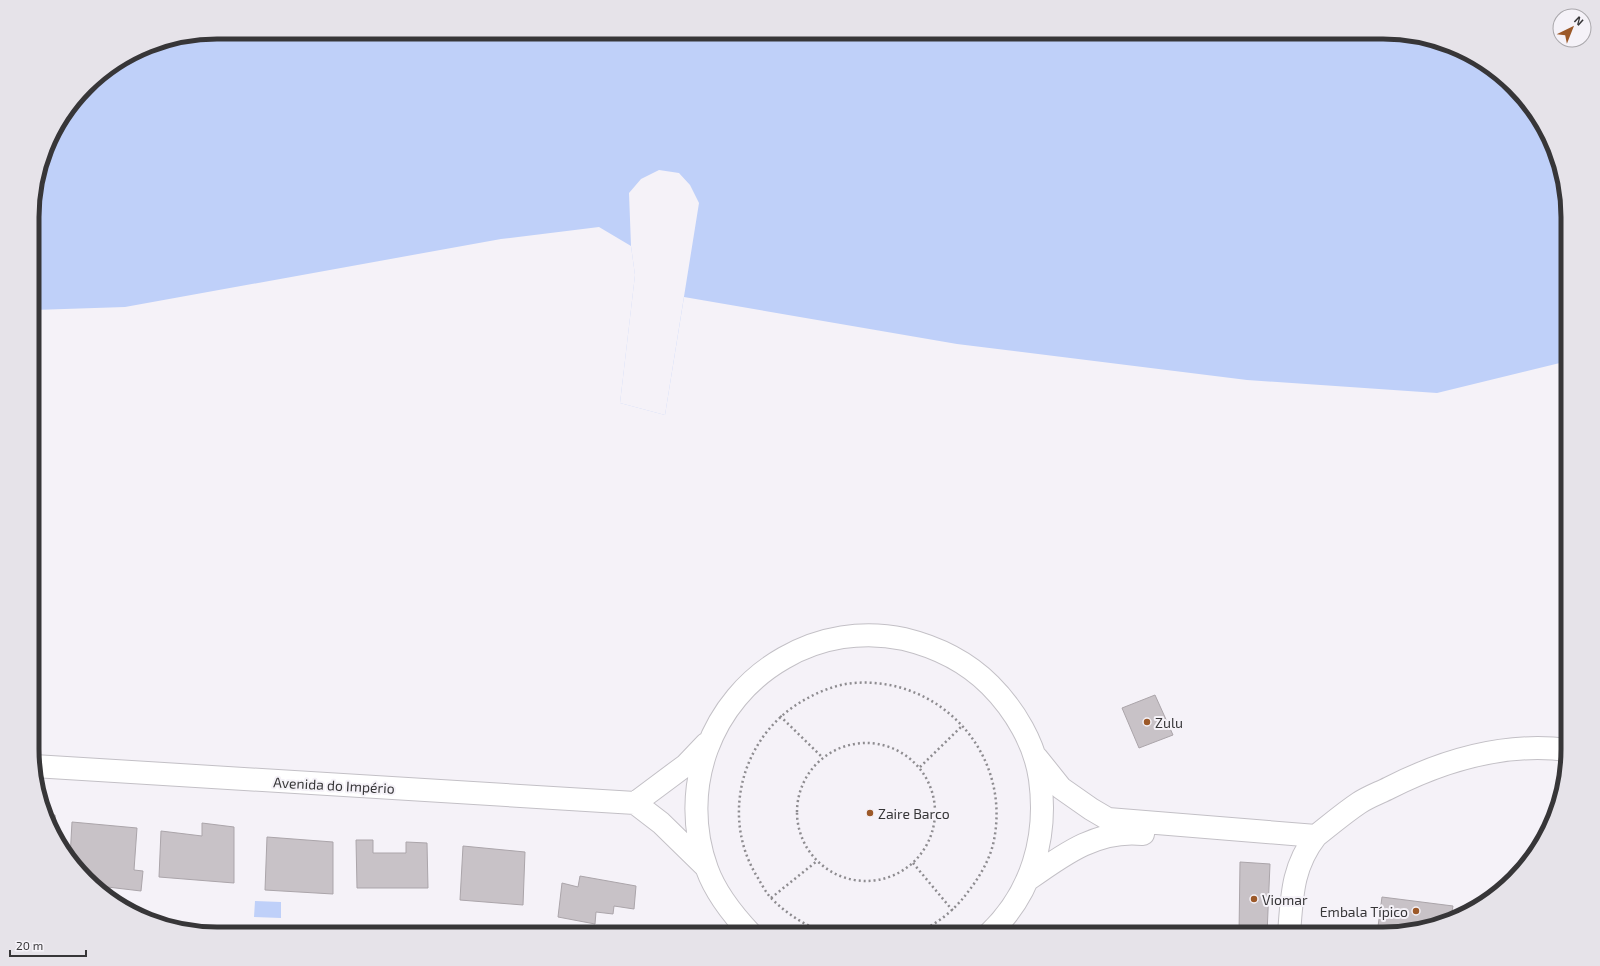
<svg xmlns="http://www.w3.org/2000/svg" width="1600" height="966" font-family="'Exo 2',sans-serif">
	<style>
		.water { fill: #bfd0f9 }
		.pier { fill: #f5f2f8 }
		.building { fill: #c8c2c7; stroke: #aba5aa }
		.lines { fill: none; stroke-linecap: round; stroke-linejoin: round }
		.minor-casing { stroke: #c3c0c6; stroke-width: 24 }
		.path { stroke: #8e8c90; stroke-width: 2.5; stroke-dasharray: 2 3; stroke-linecap: butt }
		.minor { stroke: #fff; stroke-width: 22 }
		.poi-dot { fill: #9c5929; stroke: #f5f2f8; stroke-width: 1.5 }
		.labels { text-anchor: middle; dominant-baseline: central; stroke-width: 4; stroke-linejoin: round; paint-order: stroke }
		.poi-label { font-size: 14px; fill: #373638; stroke: #f5f2f8; text-anchor: start }
		.street-label { font-size: 14px; fill: #373638; stroke: #f5f2f8 }
		.rim { fill: none; stroke: #373638; stroke-width: 5 }
	</style>
	<rect width="100%" height="100%" fill="#f5f2f8"/>
	<path class="water" d="M217,32H1384L1431,38L1476,57L1537,114L1558,157L1568,204V361L1437,393L1247,380L957,344L684,297L665,415L620,403L635,275L631,246L599,227L501,239L125,307L34,310V193L51,135L95,78L146,46Z
		M255,901L281,902V918L254,917Z"/>
	<path class="pier" d="M659,170L679,173L690,185L699,203L665,415L620,403L635,275L631,246L629,193L641,179Z"/>
	<path class="building" d="M1155,695L1173,735L1139,748L1122,708Z
		M49,814L55,815L58,838Z
		M72,822L137,828L134,870L143,871L141,891L99,886L70,858Z
		M202,823L234,827V883L159,877L161,831L202,836Z
		M267,837L333,842V894L265,890Z
		M356,840H373V853H406V842L427,843L428,888H357Z
		M463,846L525,852L523,905L460,900Z
		M1240,862L1270,864L1267,934H1239Z
		M580,876L636,886L634,909L614,906L613,914L596,912L595,924L558,917L562,883L578,887Z
		M1382,897L1453,906L1451,917L1395,934H1377Z"/>
	<g class="lines">
		<defs>
			<path id="minor" d="M1037,758L1061,788L1091,809L1108,819L1316,836C1330,825 1344,813 1359,803C1368,797 1379,793 1389,788C1444,760 1506,742 1568,750
				M34,766L635,803
				M635,803L661,823L705,866
				M635,803L686,765L706,744
				M1029,879C1064,854 1098,829 1143,834
				M751,934C733,915 716,894 707,869C678,789 710,700 784,658C820,637 863,630 904,639C937,647 966,661 990,685C1015,710 1035,744 1040,779C1048,837 1032,893 989,934
				M1289,934C1292,896 1292,867 1316,836"/>
		</defs>
		<use href="#minor" class="minor-casing"/>
		<path class="path" d="M780,716L822,757
			M797 812a69 69 0 1 1 138 0a69 69 0 1 1-138 0Z
			M920,767L963,725
			M913,863L953,911
			M771,898L817,861
			M827,934C805,925 788,915 772,899C766,893 762,885 758,878C721,820 740,742 796,705C813,694 833,685 853,683C941,676 1011,754 994,840C990,861 977,881 964,897C951,913 931,929 911,934"/>
		<use href="#minor" class="minor"/>
	</g>
	<g class="poi-dot">
		<circle cx="1147" cy="722" r="4"/>
		<circle cx="870" cy="813" r="4"/>
		<circle cx="1254" cy="899" r="4"/>
		<circle cx="1416" cy="911" r="4"/>
	</g>
	<g class="labels">
		<g class="poi-label">
			<text x="1155" y="722">Zulu</text>
			<text x="878" y="813">Zaire Barco</text>
			<text x="1262" y="899">Viomar</text>
			<text x="1408" y="911" text-anchor="end">Embala Típico</text>
		</g>
		<g class="street-label">
			<text transform="translate(334 785) rotate(3)">Avenida do Império</text>
		</g>
	</g>
	<path d="M0 0H1600V966H0ZM217 39H1383A178 178 0 0 1 1561 217V749A178 178 0 0 1 1383 927H217A178 178 0 0 1 39 749V217A178 178 0 0 1 217 39Z" fill="#e6e3e9" fill-rule="evenodd"/>
	<path class="rim" d="M217 39H1383A178 178 0 0 1 1561 217V749A178 178 0 0 1 1383 927H217A178 178 0 0 1 39 749V217A178 178 0 0 1 217 39Z"/>
	<g transform="translate(1572 28) rotate(43)"><circle r="19" fill="#f5f2f8" stroke="#a9a7ab"/>
	<path d="M0-3L7 15L0 10L-7 15Z" fill="#9c5929"/>
	<text y="-6" font-size="11" font-weight="bold" text-anchor="middle" fill="#373638">N</text>
	</g>
	<path d="M10 950v6h76v-6" fill="none" stroke="#373638" stroke-width="2"/>
	<text x="16" y="950" font-size="12" fill="#373638" stroke="#f5f2f8" stroke-width="3" paint-order="stroke">20 m</text>
</svg>
